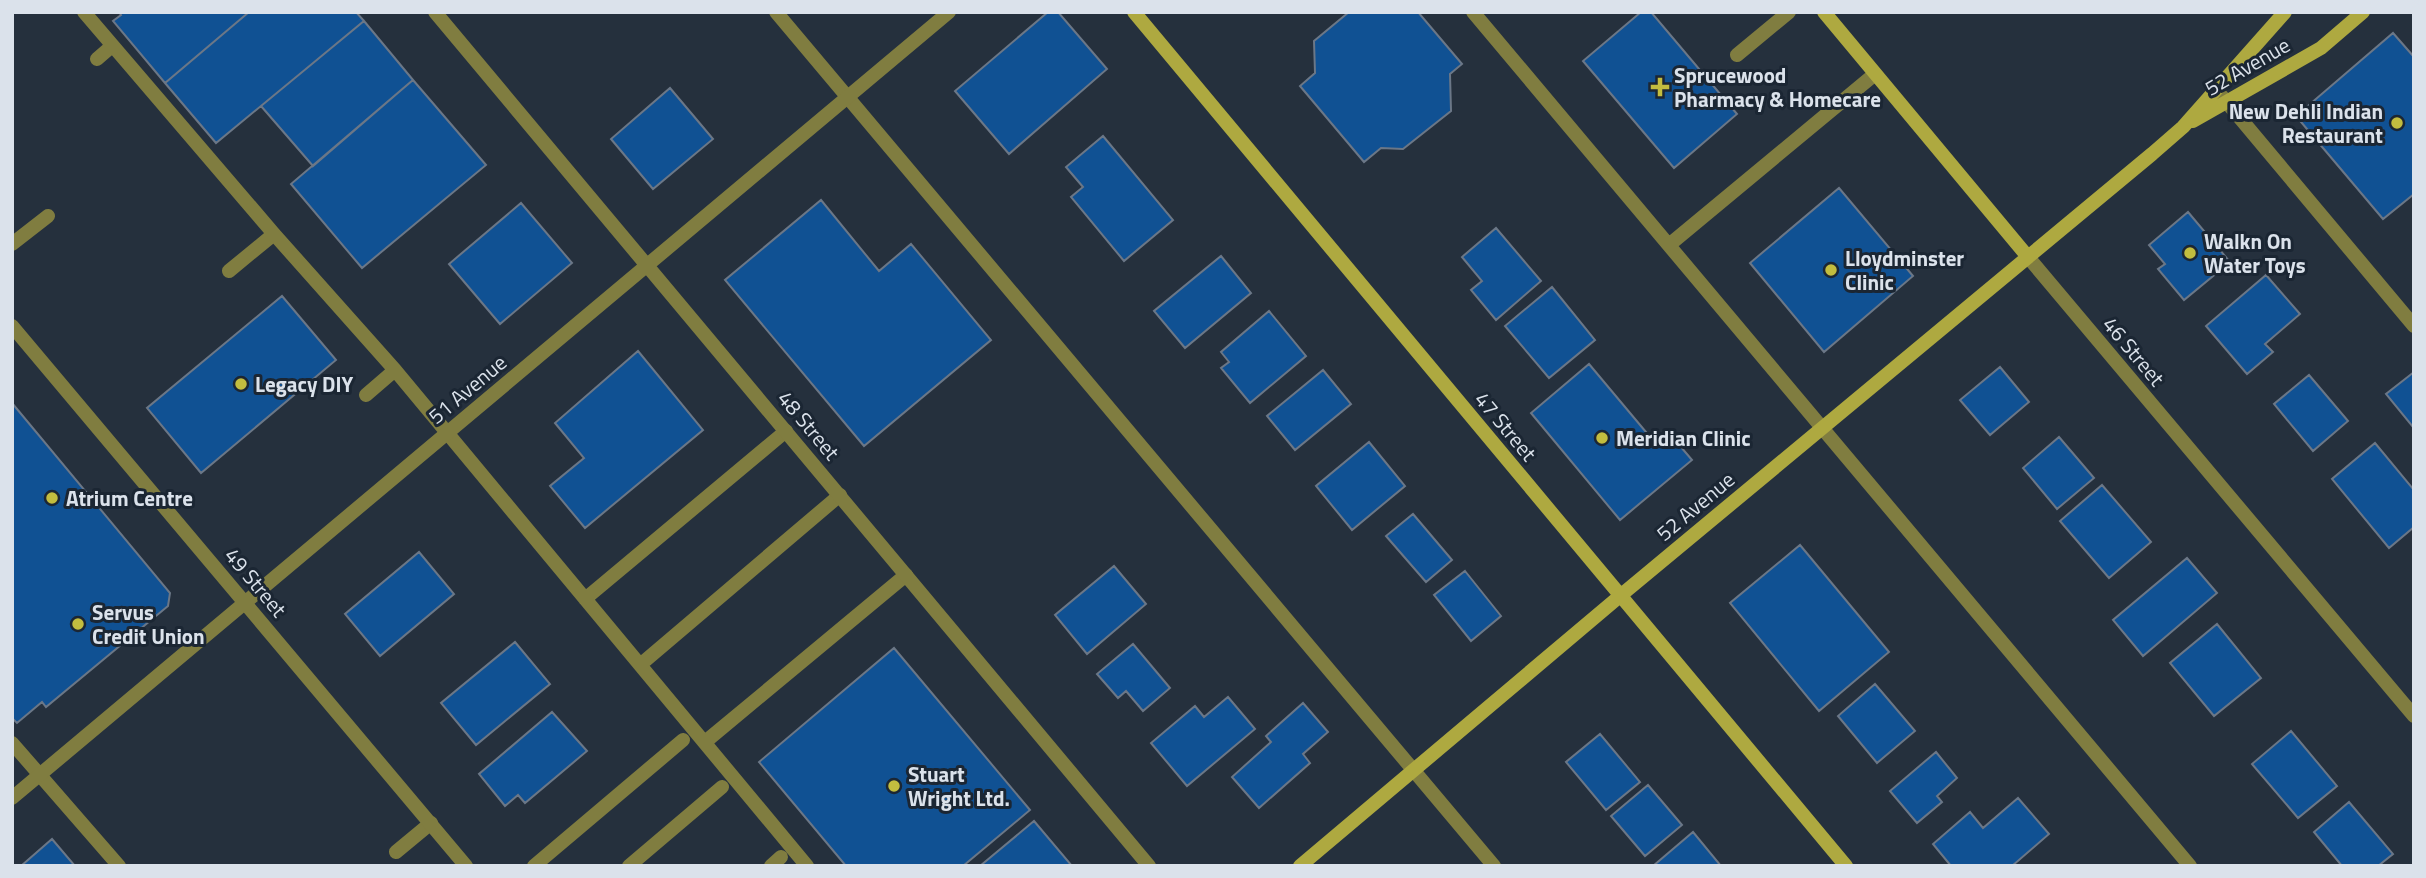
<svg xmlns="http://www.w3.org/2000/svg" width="2426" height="878" font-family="'Titillium Web',sans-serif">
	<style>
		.building { fill: #105193; stroke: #6b7787; stroke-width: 2 }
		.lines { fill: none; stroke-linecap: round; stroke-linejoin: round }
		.lane { stroke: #807d40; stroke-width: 14 }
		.street { stroke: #807d40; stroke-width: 14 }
		.secondary { stroke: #aea940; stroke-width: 14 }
		.poi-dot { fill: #c2bd3f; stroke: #1b2633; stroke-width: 2.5 }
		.labels { text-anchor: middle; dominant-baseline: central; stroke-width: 6; stroke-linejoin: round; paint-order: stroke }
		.street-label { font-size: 21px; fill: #dbe2eb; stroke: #1b2633 }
		.poi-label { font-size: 21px; font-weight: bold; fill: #dbe2eb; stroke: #1b2633; text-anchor: start }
	</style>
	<rect width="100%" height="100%" fill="#25303d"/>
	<path class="building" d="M119,12H249L165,83L113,21L121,15Z
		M249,12H356L364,21L216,143L165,83Z
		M1048,12H1058L1107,69L1009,154L955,91Z
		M1349,12H1418L1462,64L1450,74L1451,111L1403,149L1381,148L1364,162L1300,86L1315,73L1314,41Z
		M1641,12H1651L1737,114L1674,168L1583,61Z
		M364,21L413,80L313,166L261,106Z
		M2393,33L2414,57V194L2383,219L2296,116Z
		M413,80L486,165L362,268L291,184Z
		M670,88L713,139L653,189L611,139Z
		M1103,136L1173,220L1124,261L1071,197L1083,187L1066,167Z
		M1839,188L1913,276L1824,352L1750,263Z
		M821,200L879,271L911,244L991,340L864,446L725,280Z
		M521,203L572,263L500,324L449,264Z
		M2188,212L2230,262L2184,300L2158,269L2165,264L2149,245Z
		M1496,228L1541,281L1496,320L1471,290L1482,281L1462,257Z
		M1221,256L1251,293L1185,348L1154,311Z
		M2266,275L2300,314L2265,344L2273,352L2247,374L2206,326Z
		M1552,287L1595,340L1549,378L1505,326Z
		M282,296L336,360L201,473L147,408Z
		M1269,311L1306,356L1250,403L1221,368L1229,362L1221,352Z
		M638,351L703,430L585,528L550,486L584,458L555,423Z
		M1589,364L1656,444L1669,433L1692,460L1620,520L1531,413Z
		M2000,367L2029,402L1990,435L1960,400Z
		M1323,370L1351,404L1295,450L1267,416Z
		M2414,372V426L2413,427L2386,394Z
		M2309,375L2348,421L2313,451L2274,404Z
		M12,403L170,593L168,606L46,707L42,702L17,723L12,718Z
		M2059,437L2094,478L2057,509L2023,468Z
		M1369,442L1405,486L1352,530L1316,486Z
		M2375,443L2414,490V527L2389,548L2332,479Z
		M2102,485L2151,542L2109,578L2060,521Z
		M1413,514L1452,560L1426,582L1386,536Z
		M1800,545L1889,652L1819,711L1730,603Z
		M419,552L454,594L380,656L345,614Z
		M2187,558L2217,593L2143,656L2113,620Z
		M1114,566L1146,604L1087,654L1055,615Z
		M1465,571L1501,616L1471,641L1434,595Z
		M2217,624L2261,678L2214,716L2170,663Z
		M515,642L550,684L476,745L441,703Z
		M1133,644L1170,688L1143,711L1126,691L1118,698L1097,674Z
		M894,648L1030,810L963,866H846L759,762Z
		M1875,684L1915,731L1877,763L1838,716Z
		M1228,697L1255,729L1187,786L1151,743L1195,706L1204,717Z
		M1303,703L1328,732L1303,754L1310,763L1259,808L1232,777L1271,742L1266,736Z
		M552,712L587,751L525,803L518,795L505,806L479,774Z
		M2291,731L2337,786L2298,818L2252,764Z
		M1600,734L1640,782L1606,810L1566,762Z
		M1936,752L1957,778L1937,796L1942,802L1917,823L1890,791Z
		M1648,785L1682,825L1645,856L1611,816Z
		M2018,798L2049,834L2012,866H1951L1933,844L1970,812L1983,828Z
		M2349,802L2393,854L2378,866H2342L2314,832Z
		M1034,821L1072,866H980Z
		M1693,832L1721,866H1653Z
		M52,839L75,866H21Z"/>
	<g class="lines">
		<path class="lane" d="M84,12L274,234L395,370L807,866
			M776,12L1494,866
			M1473,12L2190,866
			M1737,55L1789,12
			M97,59L112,46
			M2219,93L2414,326
			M12,244L48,216
			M1669,245L1875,74
			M229,271L274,234
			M366,395L395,370
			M585,599L786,431
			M640,665L840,495
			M705,742L906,575
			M12,743L119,866
			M396,852L431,823
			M534,866L683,740
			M629,866L722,787
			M771,866L781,857"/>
		<path class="street" d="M435,12L1149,866
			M2028,257L2414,716
			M12,326L466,866
			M12,798L949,12"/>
		<path class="secondary" d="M1134,12L1846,866
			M1824,12L2028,257
			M2193,121L2321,48L2363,12
			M1300,866L1620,596L2152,154L2183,127L2285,12"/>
	</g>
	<g class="poi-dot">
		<path d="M1656.5 76.5h7v7h7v7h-7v7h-7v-7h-7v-7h7z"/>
		<circle cx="2397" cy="123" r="7"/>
		<circle cx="2190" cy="253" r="7"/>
		<circle cx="1831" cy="270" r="7"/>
		<circle cx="241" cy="384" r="7"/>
		<circle cx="1602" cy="438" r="7"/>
		<circle cx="52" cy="498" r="7"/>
		<circle cx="78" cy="624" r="7"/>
		<circle cx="894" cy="786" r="7"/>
	</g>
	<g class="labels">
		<g class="street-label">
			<text transform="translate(2247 66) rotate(-30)">52 Avenue</text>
			<text transform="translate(2134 351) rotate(50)">46 Street</text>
			<text transform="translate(467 389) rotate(-40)">51 Avenue</text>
			<text transform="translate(809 425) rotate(50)">48 Street</text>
			<text transform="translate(1506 426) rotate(50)">47 Street</text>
			<text transform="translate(1695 506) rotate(-40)">52 Avenue</text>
			<text transform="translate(256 582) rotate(50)">49 Street</text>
		</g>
		<g class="poi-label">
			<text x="1674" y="75">Sprucewood<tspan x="1674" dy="24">Pharmacy &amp; Homecare</tspan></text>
			<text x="2383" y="111" text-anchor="end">New Dehli Indian<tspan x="2383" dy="24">Restaurant</tspan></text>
			<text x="2204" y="241">Walkn On<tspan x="2204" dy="24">Water Toys</tspan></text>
			<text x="1845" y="258">Lloydminster<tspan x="1845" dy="24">Clinic</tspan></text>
			<text x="255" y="384">Legacy DIY</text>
			<text x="1616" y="438">Meridian Clinic</text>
			<text x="66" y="498">Atrium Centre</text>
			<text x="92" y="612">Servus<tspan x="92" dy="24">Credit Union</tspan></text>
			<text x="908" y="774">Stuart<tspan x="908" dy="24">Wright Ltd.</tspan></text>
		</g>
	</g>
	<rect width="2426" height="878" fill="none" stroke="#dbe2eb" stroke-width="28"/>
</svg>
